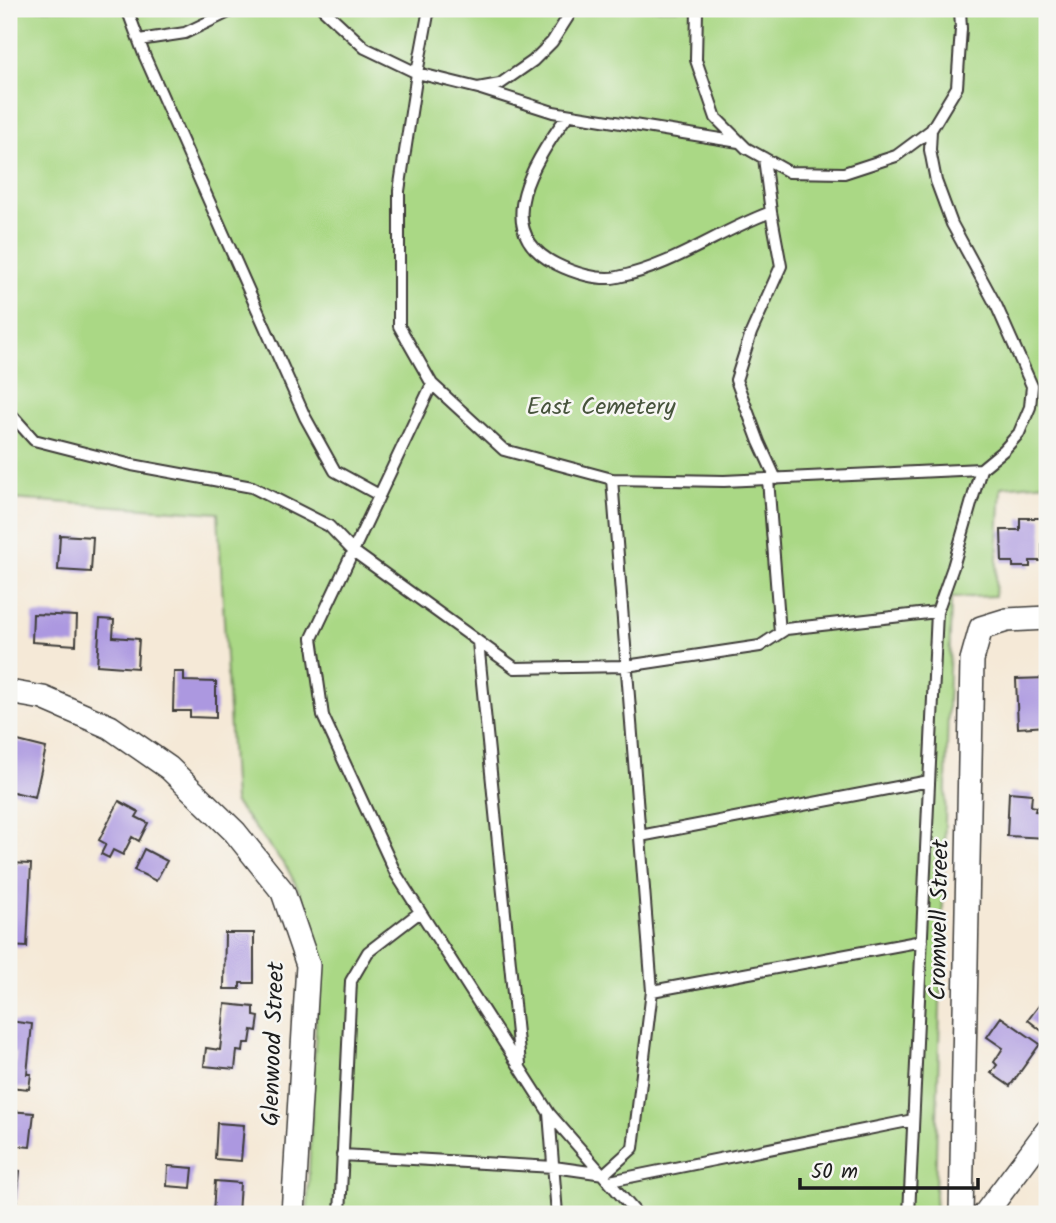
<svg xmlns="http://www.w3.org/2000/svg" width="1056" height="1223" font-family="Kalam,sans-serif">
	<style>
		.green { fill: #aad885; stroke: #637a50; stroke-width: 2 }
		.building { fill: #ac98e0 }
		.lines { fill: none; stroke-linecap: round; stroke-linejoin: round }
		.lane-casing { stroke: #3d3b38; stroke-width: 14 }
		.street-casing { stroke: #3d3b38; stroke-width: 26 }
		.lane { stroke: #fff; stroke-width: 10 }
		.street { stroke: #fff; stroke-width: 23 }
		.labels { text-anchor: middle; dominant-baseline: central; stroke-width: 5; stroke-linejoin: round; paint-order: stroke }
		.park-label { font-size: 24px; fill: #47543c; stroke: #f6f6f2 }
		.street-label { font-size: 24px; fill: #1c1c1c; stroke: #f6f6f2 }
	</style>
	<rect width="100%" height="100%" fill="#f6f6f2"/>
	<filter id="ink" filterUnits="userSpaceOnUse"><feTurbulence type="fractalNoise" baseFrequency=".0143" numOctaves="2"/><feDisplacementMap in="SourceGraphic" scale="14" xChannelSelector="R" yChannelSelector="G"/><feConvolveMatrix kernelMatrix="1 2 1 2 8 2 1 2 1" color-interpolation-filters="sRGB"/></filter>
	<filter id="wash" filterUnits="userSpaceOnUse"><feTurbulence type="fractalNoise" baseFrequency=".00686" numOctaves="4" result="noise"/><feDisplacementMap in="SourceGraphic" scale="28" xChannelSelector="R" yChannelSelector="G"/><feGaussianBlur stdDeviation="1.57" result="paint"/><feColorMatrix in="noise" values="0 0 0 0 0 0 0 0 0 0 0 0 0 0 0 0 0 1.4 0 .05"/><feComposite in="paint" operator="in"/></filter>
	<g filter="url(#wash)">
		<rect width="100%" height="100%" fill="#f5e9d7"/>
		<path class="green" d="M9,9H1047V483L1001,487L995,596L951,598L935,1195L936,1214H307L319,956L311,924L300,893L287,868L234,802L218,513L9,499Z"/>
		<g id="blocks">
			<path class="building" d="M1020,518H1042V561H1030V567H1013V562H1002L1001,530H1020Z
				M60,535L93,537L91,572L58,570Z
				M33,614L77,616L76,645L32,642Z
				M100,619L114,620L113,637L139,639L137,668L97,665Z
				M174,672H184V681L216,682V718L190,717V711H173Z
				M1047,678V726L1018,728L1016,679Z
				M10,739L46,748L35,797L9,791Z
				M1009,792L1032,794L1031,806L1036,807L1035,811L1047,812V838L1007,836Z
				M119,801L139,812L136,817L148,823L139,841L132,837L123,855L113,850L109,858L101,854L106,844L99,840Z
				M144,849L167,861L156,881L134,870Z
				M9,863L31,864L27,947L9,946Z
				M225,933H254V983H240V989H224Z
				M1047,995V1035L1028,1020Z
				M225,1004L254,1007V1016L259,1017L257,1031L252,1030L250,1043H244L243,1052L237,1051L235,1069L204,1066L206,1048L220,1050Z
				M1001,1017L1040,1044L1010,1086L991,1073L997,1065L994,1062L1003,1048L987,1037Z
				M9,1021L32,1024L27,1074H31L29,1089L9,1087V1072L14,1073L16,1053H9Z
				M9,1111L34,1113L30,1147L9,1145Z
				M217,1123L244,1125L241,1161L215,1159Z
				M168,1166L193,1168L191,1188L167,1186Z
				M9,1170L20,1171L17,1200H9Z
				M215,1181L240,1183L238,1214H213Z"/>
		</g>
	</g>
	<g filter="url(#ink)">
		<use href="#blocks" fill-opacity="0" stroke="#3d3b38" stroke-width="2"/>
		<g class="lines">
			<defs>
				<path id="lane" d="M127,9L145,57L305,417L335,471L379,495
					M323,9L365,48L417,73L478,88L500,84L533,61L552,42L573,9
					M429,9L417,73L399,191V326L432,384L504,450L612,479L724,481L981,469
					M697,9L696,60L716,118L746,148L789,172L844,173L896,156L931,130L957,87L961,29L960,9
					M139,40L185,33L235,9
					M481,89L553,112L739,142
					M568,115C536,158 488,230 556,264C574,273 599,281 618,277C673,266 719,231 771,212L764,158
					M771,212L781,266L751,333L736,380L759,442L776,479
					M432,384L312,638L323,716L396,874L549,1113L637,1214
					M9,412L34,440L132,465L252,487L329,526L353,551L515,668L626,666L760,646L786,629L937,612
					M768,479L780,633
					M478,642L520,1064
					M640,836L929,781
					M652,991L922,941
					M549,1113L557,1214
					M342,1155L554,1167L604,1174L633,1148L652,991L612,479
					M610,1181L913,1120
					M340,1214L351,981L368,952L420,912
					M909,1214L937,612L953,567L981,469L1004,450L1019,433L1030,407L1032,386L997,307L952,224L936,181L930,150L931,130"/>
				<path id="street" d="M9,692L43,698L110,727L169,768L235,832L283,892L308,965L293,1214
					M961,1214L972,660L981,628L1007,620L1047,618
					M985,1214L1047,1131"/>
			</defs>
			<use href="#lane" class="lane-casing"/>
			<use href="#street" class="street-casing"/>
			<use href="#lane" class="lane"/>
			<use href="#street" class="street"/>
		</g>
	</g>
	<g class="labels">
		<g class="park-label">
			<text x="601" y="407">East Cemetery</text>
		</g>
		<g class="street-label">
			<text transform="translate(940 920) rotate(-89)">Cromwell Street</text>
			<text transform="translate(274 1044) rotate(-88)">Glenwood Street</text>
		</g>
	</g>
	<rect width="1056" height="1223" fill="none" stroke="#f6f6f2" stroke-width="35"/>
	<path d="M800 1178v10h178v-10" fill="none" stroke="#1c1c1c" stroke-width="3.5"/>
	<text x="811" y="1178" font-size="21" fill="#1c1c1c" stroke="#f6f6f2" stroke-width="5" paint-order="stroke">50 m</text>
</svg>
